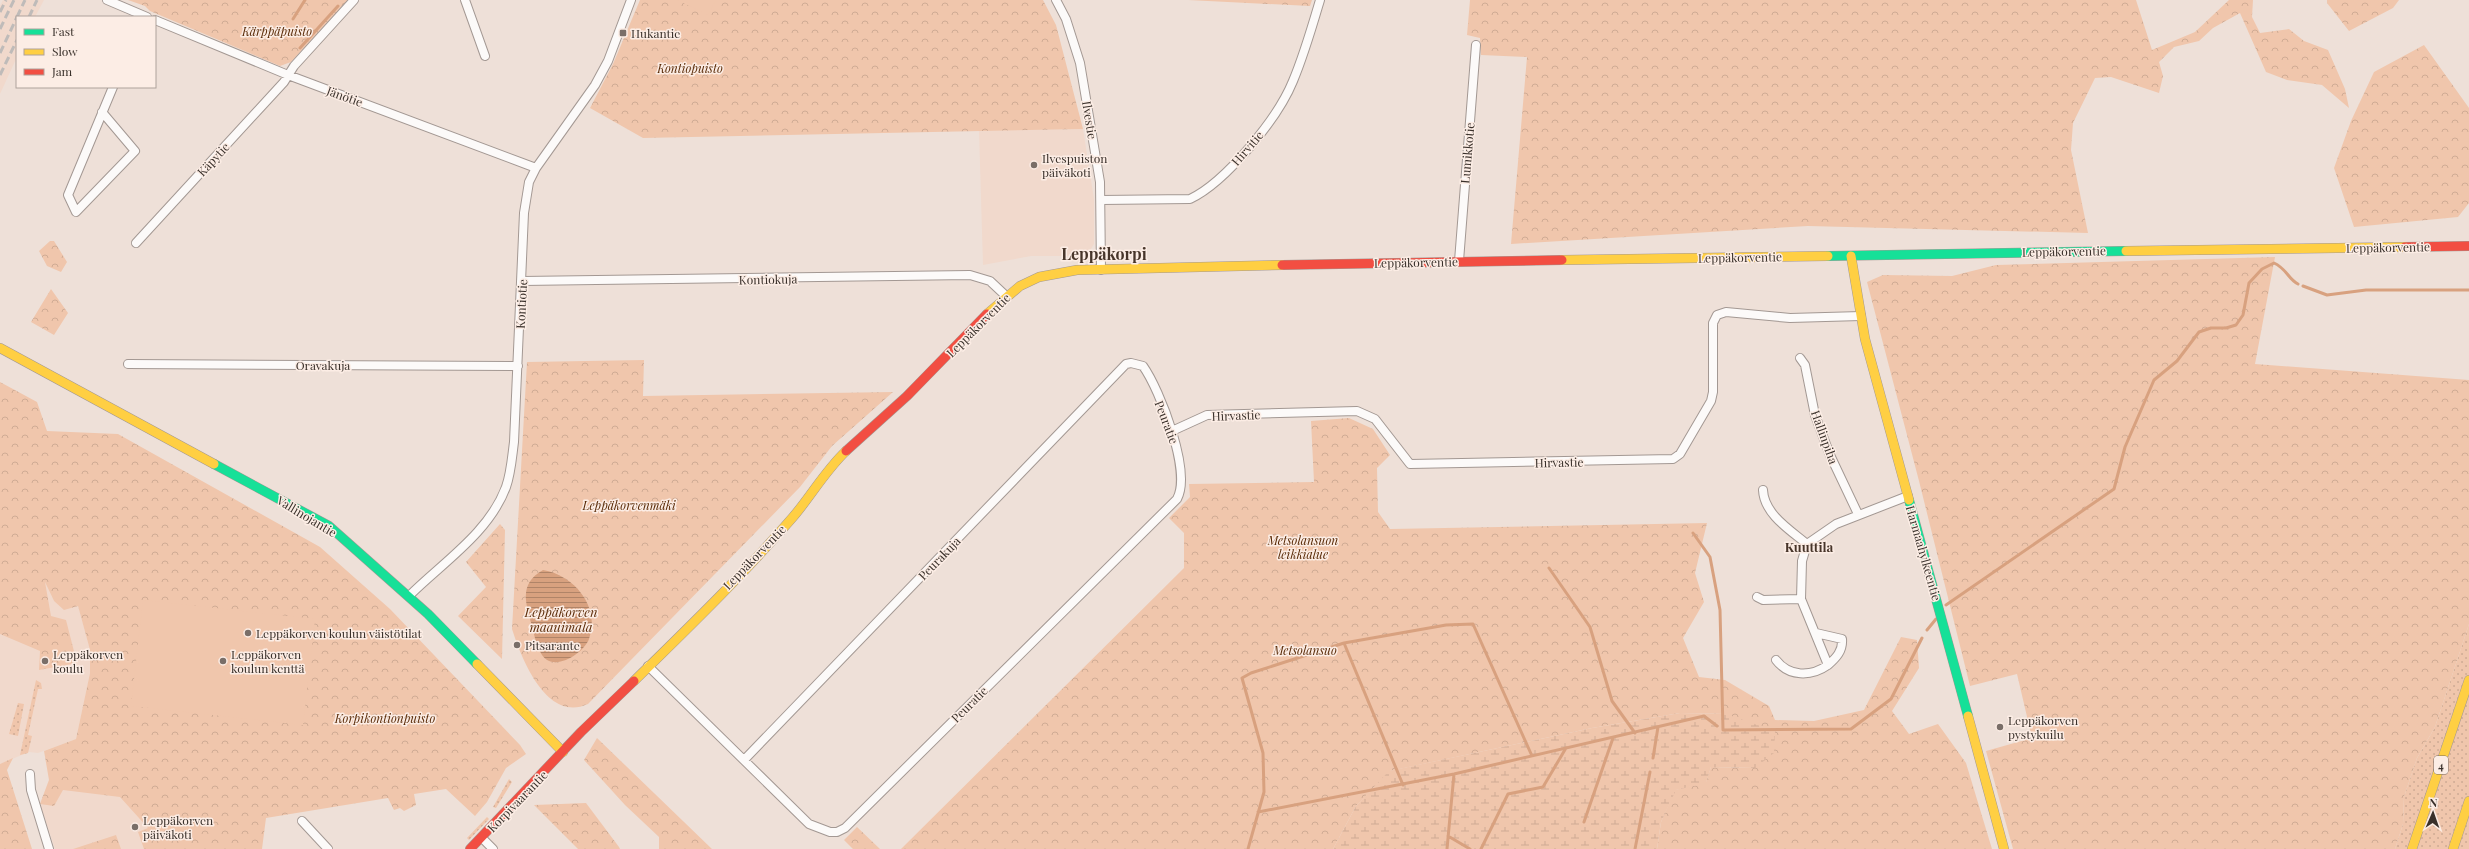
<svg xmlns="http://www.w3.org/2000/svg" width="2469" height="849" font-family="'Playfair Display',serif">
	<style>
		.built { fill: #f1d9cc }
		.grass { fill: url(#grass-dots) }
		.forest { fill: url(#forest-crowns) }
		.wetland { fill: url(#wetland-marsh) }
		.garden { fill: #f0c6ac }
		.water { fill: url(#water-rules) }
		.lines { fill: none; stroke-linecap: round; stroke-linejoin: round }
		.stream { stroke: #d8a17f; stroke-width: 3 }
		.street-casing { stroke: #a39893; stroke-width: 10 }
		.fast-casing { stroke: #a39893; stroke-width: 10 }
		.slow-casing { stroke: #a39893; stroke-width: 10 }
		.jam-casing { stroke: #a39893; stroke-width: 10 }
		.street { stroke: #fcfaf9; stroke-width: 8 }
		.fast { stroke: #16e098; stroke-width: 9 }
		.slow { stroke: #ffcf43; stroke-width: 9 }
		.jam { stroke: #f24e42; stroke-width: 9 }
		.rail { stroke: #bfbbb9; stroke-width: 3; stroke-dasharray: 8 4; stroke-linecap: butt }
		.poi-dot { fill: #796e68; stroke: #fcede5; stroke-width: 1.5 }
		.labels { text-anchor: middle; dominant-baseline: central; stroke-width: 3; stroke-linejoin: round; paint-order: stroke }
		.shield { fill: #fcede5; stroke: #746963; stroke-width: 1 }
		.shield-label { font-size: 11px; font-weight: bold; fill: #3a312b }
		.park-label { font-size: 12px; font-style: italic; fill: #592a06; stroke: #fcede5 }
		.poi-label { font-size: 12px; fill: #3a312b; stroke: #fcede5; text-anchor: start }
		.street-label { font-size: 12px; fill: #3a312b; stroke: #fcede5 }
		.neighbourhood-label { font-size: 13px; font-weight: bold; fill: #47352a; stroke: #fcede5 }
		.water-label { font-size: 13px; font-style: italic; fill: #5e2e0b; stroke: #fcede5 }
		.district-label { font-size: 16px; font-weight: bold; fill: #47352a; stroke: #fcede5 }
	</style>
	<defs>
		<pattern id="grass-dots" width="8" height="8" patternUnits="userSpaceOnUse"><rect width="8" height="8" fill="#f0c6ac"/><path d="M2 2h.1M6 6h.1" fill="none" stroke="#cfab94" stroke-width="1.8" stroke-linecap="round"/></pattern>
		<pattern id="forest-crowns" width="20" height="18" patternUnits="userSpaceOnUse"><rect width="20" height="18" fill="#f0c6ac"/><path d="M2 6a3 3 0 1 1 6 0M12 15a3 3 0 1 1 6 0" fill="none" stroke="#cfab94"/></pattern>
		<pattern id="wetland-marsh" width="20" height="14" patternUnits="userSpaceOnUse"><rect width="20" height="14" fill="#f0c6ac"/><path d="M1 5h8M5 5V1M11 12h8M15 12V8" fill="none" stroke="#cfab94"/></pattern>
		<pattern id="water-rules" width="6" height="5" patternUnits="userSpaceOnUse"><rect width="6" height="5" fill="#d8a17f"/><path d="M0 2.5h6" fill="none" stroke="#b08468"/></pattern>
	</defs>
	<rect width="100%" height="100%" fill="#eee0d8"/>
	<path class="built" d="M3,0H44L35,17H17V57L0,94V6Z
		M1083,129L1094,199V244L1089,252L1080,256H1031L983,265L979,130Z
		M44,580L54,601L78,606L90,650V673L76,739L38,753L29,752L0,764V634L7,636Z
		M79,772L222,849H55L40,804L49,780Z"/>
	<path class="grass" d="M2469,624V849H2395L2403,824L2404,797L2417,758L2435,727Z
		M36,680L41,683L42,689H38L28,735L32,736L28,753L20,755Z
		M18,703L24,704L18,736L9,734Z
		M509,779L512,782L496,808L493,807Z
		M487,817L489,819L469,840L467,838Z"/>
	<path class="forest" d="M128,0H348L291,62L280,66L150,11L145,6Z
		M640,0H1043L1056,25L1083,129L643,138L590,108L613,64Z
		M1188,0H1312L1310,6Z
		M1470,0H2136L2152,50L2195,32L2229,0H2253L2252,17L2260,33L2289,29L2304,41L2328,50L2345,89L2349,108L2322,85L2287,80L2266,72L2240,13L2213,28L2199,41L2174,47L2159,62L2163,76L2159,93L2111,77L2095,78L2073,123L2071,150L2088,233L1808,226L1511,244L1527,57L1481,55L1480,38L1467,35Z
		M2327,0H2399L2393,8L2349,31L2327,3Z
		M2424,45L2469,108V203L2458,217L2354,227L2334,168L2351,121L2374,72Z
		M50,241H54L67,262L61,272L47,266L39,251Z
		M2275,257L2255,364L2469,380V624L2435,727L2417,758L2404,797L2403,824L2395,849H2013L1986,751L2032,738L2017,674L1970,686L1919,481L1867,282L1883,275L1952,276L1996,265Z
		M51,289L68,313L54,335L31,322Z
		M644,360L643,396L893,392L832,446L800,487L588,704C547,723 522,660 512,629L527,362Z
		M0,382L37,402L47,431L118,434L320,547L390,609L520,745L526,754L506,768L487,802L475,816L446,789L414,794L416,805L404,811L400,808L394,810L388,798L266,818L262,849H144L138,832L148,828L120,797L63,790L54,806L40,804L49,780L44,751L76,739L90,673V650L78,606L64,610L54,601L45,582L51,616L66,620L77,663L39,670L40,651L0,634Z
		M1349,418L1373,429L1390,455L1377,468L1378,512L1390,529L1707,523L1695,573L1704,602L1683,638L1699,677L1725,680L1769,706L1775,720L1814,721L1864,710L1901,637L1917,640L1919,668L1892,711L1909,734L1938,724L1966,763L1992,849H1657L1661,822L1675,790L1706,782L1711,767L1755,768L1726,714L1680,713L1592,728L1390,771L1356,806L1333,849H901L1184,568V533L1169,518L1190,497L1189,484L1314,482L1311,421Z
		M500,524L505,530L502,659L458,616L486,587L466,562Z
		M597,738L712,849H659V837L625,805L584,760Z
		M13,758L7,770L32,849H0V764Z
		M586,803L619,847L620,849H578L534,805Z
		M857,827L880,849H853L844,840Z
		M116,835L121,849H73Z"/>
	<path class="wetland" d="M1680,713L1726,714L1775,731L1774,753L1755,768L1711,767L1706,783L1676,790L1661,822L1657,849H1333L1356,806L1389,771L1592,728Z"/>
	<path class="garden" d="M677,0H716L708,15Z
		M143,600L315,619L303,725L131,706Z"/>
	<path class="water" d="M543,570C574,575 601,607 589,639C584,653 554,673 542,655C537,647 534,635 532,626C526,604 518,584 543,570Z"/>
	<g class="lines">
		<path class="stream" d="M293,19L305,0
			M300,48L338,6
			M2303,286L2327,295L2366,290H2469
			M1693,533L1710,557L1720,610L1723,730L1851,729L1891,699L1922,638
			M1549,568L1590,627L1612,701L1635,733
			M1946,605L2114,489L2125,447L2154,380L2177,361L2199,332L2211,328H2226L2236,325L2243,315L2249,283L2262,269L2274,263C2287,269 2288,279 2298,284
			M1927,630L1936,619
			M1344,643L1403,785
			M1653,758L1658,727
			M1258,812L1454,774L1704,716L1717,726
			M1584,822L1613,738
			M1448,836L1470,849
			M1248,849L1264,792L1263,753L1242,678L1251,673L1344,643L1446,625L1473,624L1532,756
			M1447,849L1454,774
			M1481,849L1508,794L1543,787L1566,748
			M1635,849L1650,772"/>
		<defs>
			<path id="street" d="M107,0L147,17
				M465,0L485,56
				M1056,0L1066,19L1080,63L1100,182L1101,270
				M155,20L288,75L536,168
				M102,112L135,151L76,212L68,195L113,87
				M1101,200L1190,199C1226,182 1278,118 1293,81C1304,55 1312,27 1320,0
				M136,243L284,82L294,66L354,0
				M1459,261L1476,45
				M522,281L970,275L990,281L1006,296
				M1800,358L1805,365L1815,415L1830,455L1858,514
				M128,364L518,366
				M1172,431L1207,415L1357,411L1375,419L1410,464L1673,459L1680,454L1711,401L1713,392V323L1717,315L1726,312L1790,318L1861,316
				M1763,490C1764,514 1790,530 1807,544
				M409,596C442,563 489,533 506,487C511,473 512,457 514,442L524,213L529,182L536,168L595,85L608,61L631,0
				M1757,597L1763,600L1801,599
				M1816,633L1842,639C1843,651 1836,658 1828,665
				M1776,660C1789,677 1811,677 1828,665L1801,599L1802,561L1807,544L1836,524L1908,496
				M648,666L809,824L830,832H837L845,828L1177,499C1192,472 1160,390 1143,366L1131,363L1126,364L744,760
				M30,774L31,790L49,849
				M302,821L328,849
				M482,838L493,849"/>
			<path id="fast" d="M1828,256L2126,251
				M214,464L329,526L428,614L477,664
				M1909,500L1968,716"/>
			<path id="slow" d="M2126,251L2405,247
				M1851,256L1865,339L1909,500
				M1562,260L1828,256
				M987,314L1020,286L1039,277L1077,270L1282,265
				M0,348L214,464
				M477,664L563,752
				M634,681C688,628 743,575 793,517C811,496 825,471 846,451
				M1968,716L2004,849
				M2412,849L2469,680
				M2453,849L2469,801"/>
			<path id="jam" d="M2405,247L2469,246
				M1282,265L1562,260
				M846,451L907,396L987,314
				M470,849L581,732L634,681"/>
		</defs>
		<use href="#street" class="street-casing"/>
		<use href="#fast" class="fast-casing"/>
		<use href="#slow" class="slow-casing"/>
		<use href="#jam" class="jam-casing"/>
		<use href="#street" class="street"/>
		<use href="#fast" class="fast"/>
		<use href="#slow" class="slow"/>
		<use href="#jam" class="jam"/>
		<path class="rail" d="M0,12L6,0
			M17,17L25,0
			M29,17L37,0
			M0,29L14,0
			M0,53L17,17
			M0,75L17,40"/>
	</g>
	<g class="poi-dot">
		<rect x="619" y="29" width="8" height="8" rx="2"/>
		<circle cx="1034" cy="165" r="4"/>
		<circle cx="248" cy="633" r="4"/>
		<circle cx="517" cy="645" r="4"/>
		<circle cx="45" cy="661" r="4"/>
		<circle cx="223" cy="661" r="4"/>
		<circle cx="2000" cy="727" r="4"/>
		<circle cx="135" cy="827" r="4"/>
	</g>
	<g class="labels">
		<rect class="shield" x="2434" y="756" width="14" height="18" rx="3"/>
		<g class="shield-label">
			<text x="2441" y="765">4</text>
		</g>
		<g class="park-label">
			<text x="277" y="31">Kärppäpuisto</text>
			<text x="690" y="68">Kontiopuisto</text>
			<text x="629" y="505">Leppäkorvenmäki</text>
			<text x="1303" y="540">Metsolansuon<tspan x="1303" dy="14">leikkialue</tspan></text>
			<text x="1305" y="650">Metsolansuo</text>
			<text x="385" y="718">Korpikontionpuisto</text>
		</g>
		<g class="poi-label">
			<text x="631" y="33">Hukantie</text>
			<text x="1042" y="158">Ilvespuiston<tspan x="1042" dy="14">päiväkoti</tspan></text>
			<text x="256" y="633">Leppäkorven koulun väistötilat</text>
			<text x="525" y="645">Pitsarante</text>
			<text x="53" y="654">Leppäkorven<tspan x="53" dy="14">koulu</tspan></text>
			<text x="231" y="654">Leppäkorven<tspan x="231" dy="14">koulun kenttä</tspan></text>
			<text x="2008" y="720">Leppäkorven<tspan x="2008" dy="14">pystykuilu</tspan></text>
			<text x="143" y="820">Leppäkorven<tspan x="143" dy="14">päiväkoti</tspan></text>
		</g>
		<g class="street-label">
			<text transform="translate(345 96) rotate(20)">Jänötie</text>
			<text transform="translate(1090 120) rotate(81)">Ilvestie</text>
			<text transform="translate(1247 148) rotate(-49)">Hirvitie</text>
			<text transform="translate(1467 153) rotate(-85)">Lumikkotie</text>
			<text transform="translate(213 159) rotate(-47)">Käpytie</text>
			<text transform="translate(2388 247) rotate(-1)">Leppäkorventie</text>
			<text transform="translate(2064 251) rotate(-1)">Leppäkorventie</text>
			<text transform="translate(1740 257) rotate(-1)">Leppäkorventie</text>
			<text transform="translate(1416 262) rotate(-1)">Leppäkorventie</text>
			<text transform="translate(768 279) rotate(-1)">Kontiokuja</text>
			<text transform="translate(521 304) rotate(-87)">Kontiotie</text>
			<text transform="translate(978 325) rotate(-45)">Leppäkorventie</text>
			<text x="323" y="365">Oravakuja</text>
			<text transform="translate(1236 415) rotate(-2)">Hirvastie</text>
			<text transform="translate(1167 422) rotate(69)">Peuratie</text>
			<text transform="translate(1825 437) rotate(70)">Hallinpiha</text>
			<text transform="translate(1559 462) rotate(-1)">Hirvastie</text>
			<text transform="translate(307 516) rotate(31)">Vallinojantie</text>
			<text transform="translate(1924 553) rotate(74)">Harmaahylkeentie</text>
			<text transform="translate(754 557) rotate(-46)">Leppäkorventie</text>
			<text transform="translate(939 558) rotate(-46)">Peurakuja</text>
			<text transform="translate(969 704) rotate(-45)">Peuratie</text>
			<text transform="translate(517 801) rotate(-46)">Korpivaarantie</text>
		</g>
		<g class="neighbourhood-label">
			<text x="1809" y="546">Kuuttila</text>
		</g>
		<g class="water-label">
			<text x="561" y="611">Leppäkorven<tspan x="561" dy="15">maauimala</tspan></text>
		</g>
		<g class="district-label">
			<text x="1104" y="253">Leppäkorpi</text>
		</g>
	</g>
	<rect x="16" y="16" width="140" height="72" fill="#fcede5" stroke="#aea29b"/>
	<rect x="24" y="29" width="20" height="6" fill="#16e098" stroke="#aea29b"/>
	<text x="52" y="36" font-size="12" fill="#3a312b">Fast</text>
	<rect x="24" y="49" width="20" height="6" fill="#ffcf43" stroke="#aea29b"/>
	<text x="52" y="56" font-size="12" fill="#3a312b">Slow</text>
	<rect x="24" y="69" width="20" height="6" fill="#f24e42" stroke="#aea29b"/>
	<text x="52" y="76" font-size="12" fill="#3a312b">Jam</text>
	<g transform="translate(2433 813) rotate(2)" stroke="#fcede5" stroke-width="3" paint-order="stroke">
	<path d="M0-3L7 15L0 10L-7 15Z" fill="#3a312b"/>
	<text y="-6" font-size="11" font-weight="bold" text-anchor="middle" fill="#3a312b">N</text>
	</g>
</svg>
